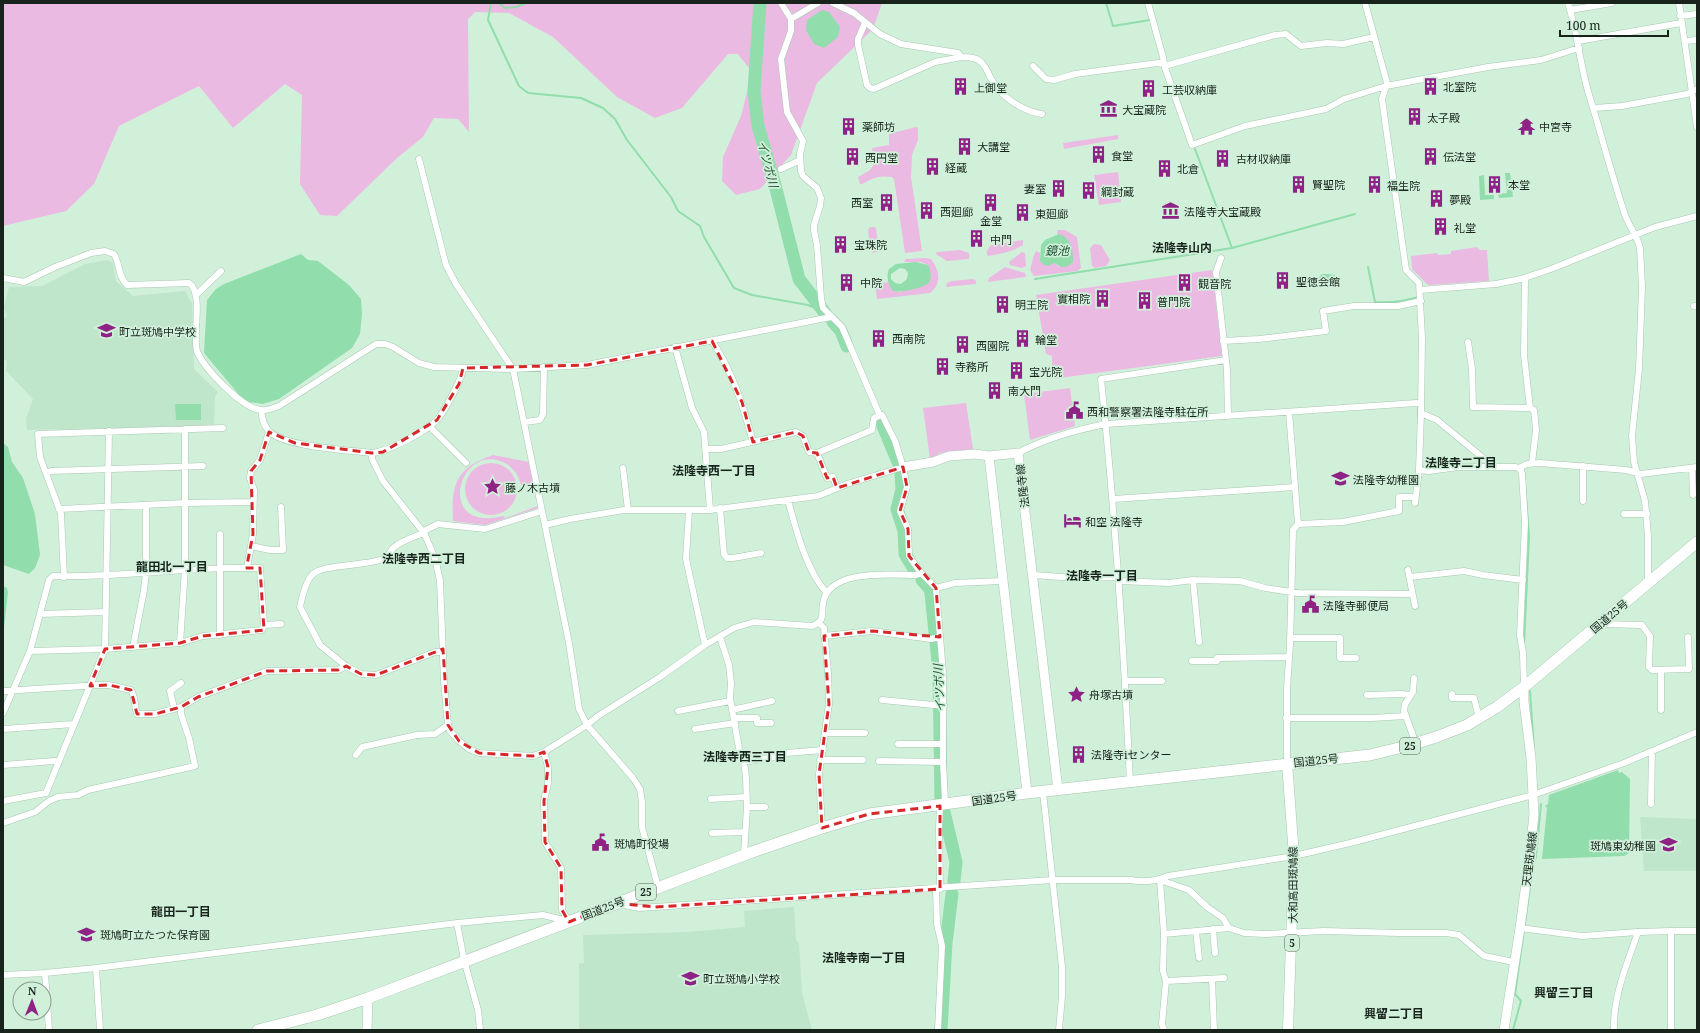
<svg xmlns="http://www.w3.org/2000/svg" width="1700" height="1033" font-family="'Noto Serif','Noto Sans JP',serif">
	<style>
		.built { fill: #bfe5cb }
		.green { fill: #ebbae3 }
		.water { fill: #91ddac; fill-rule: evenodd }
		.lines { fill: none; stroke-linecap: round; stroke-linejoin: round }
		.stream { stroke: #91ddac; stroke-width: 2 }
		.river { stroke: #91ddac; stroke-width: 13 }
		.street-casing { stroke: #a9c7b2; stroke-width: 7 }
		.secondary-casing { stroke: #a9c7b2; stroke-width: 10 }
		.primary-casing { stroke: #a9c7b2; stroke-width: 11 }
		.highway-casing { stroke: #a9c7b2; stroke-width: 12 }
		.street { stroke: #fff; stroke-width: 6 }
		.secondary { stroke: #fff; stroke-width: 9 }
		.primary { stroke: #fff; stroke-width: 10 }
		.highway { stroke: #fff; stroke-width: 11 }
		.marked { fill: none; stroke: #d62828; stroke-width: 3; stroke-dasharray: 8 5; stroke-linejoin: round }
		.labels { text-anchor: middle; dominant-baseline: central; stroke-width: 3.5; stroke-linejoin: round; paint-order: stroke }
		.shield { fill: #d1f0da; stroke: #4f6054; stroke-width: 1 }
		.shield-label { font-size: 10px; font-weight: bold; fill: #17231b }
		.poi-label { font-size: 11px; fill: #17231b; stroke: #d1f0da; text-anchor: start }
		.street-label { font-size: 11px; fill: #17231b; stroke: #d1f0da }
		.water-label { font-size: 12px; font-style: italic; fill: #1d5535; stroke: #d1f0da }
		.neighbourhood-label { font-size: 12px; font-weight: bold; fill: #17231b; stroke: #d1f0da }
	</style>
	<rect width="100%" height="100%" fill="#d1f0da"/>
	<path class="built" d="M107,260L113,263L116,281L133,296L185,291L192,303L194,369L218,392L215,397L214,426L27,430L26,419L33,399L6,371L7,361L3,359V318L7,317L4,307L9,287L42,286L85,264Z
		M1640,817L1697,819V871H1644Z
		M794,907L796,940L799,943L802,993L812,1030H579V964L584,963L583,935L687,932L745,927L744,911Z"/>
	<path class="green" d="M3,3H882L873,29L817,83L791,155L760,189L736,195L722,181L723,157L741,116L752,72L738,54H728L682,108L655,118L617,97L553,37L509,13L475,12L468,19L469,132L458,119L434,118L423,137L397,158L337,216L320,215L300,184L302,95L285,84L233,128L199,86L119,126L94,184L66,211L3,226Z
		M916,127L918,128V140L912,155L911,177L922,251L905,253L894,179L892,177C878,175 873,178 862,184H860L858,177L870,170L874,164L872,148L889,145V134Z
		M1118,135V139L1064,149L1063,143Z
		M1118,172L1121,202L1099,205L1094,175Z
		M870,227H875L876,229L879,250L877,252L873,253L871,251L868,230Z
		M1058,230H1065L1077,237L1081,268L1078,271L1034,276L1030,270L1034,255L1036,251L1040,253V261L1055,263L1059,267L1060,234L1057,235Z
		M1023,240V245C1012,252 1001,254 988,256C985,252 988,249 991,245Z
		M1094,244L1101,245L1110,260L1106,266L1095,268L1092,266L1090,248Z
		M1477,247L1480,250H1487L1489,281L1428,285L1412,269L1411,256L1437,253L1438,255L1451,254V251Z
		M960,250L969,253V259L947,261L936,254L937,252Z
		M1022,252L1025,253L1026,266L1022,268L1010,265L1009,262Z
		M926,258L931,259C940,271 942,283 930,293L877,299L875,284L888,282L893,291L901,292L931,278L928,265L921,262H904L906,259Z
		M1005,267L1025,273L1026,277L988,282L989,278Z
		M1212,270L1222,356L1052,379V356L1046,354L1036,295Z
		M973,279L976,281V284L946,287L947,283L952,281Z
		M1070,388L1075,426L1030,440L1024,394Z
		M966,403L973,449L940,453L930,459L923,408Z
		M493,455L529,462L535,490L532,491L531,484L521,485C518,474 512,465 500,461C457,446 436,533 503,516L505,518L538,506V508L485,525L453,521C451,484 456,468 493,455Z
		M465 489a26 26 0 1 1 52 0a26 26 0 1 1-52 0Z"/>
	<path class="water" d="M822,10L829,12L840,27L838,37L824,48L814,44L806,30L807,20Z
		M1505,173H1510L1513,197L1499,198L1498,194L1507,193Z
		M1484,175L1485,195H1494V199L1480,200L1479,176Z
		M1059,234C1072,238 1073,251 1073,262C1065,270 1061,267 1054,263L1048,266L1044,265L1040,261L1041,245L1045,240Z
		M301,254L308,260L318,261L349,285L361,299L362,314L360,334L352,348L279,399L263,404L249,402L240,396L204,353L207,300L216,289L224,284Z
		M916,262L928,265C930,269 932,276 930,281C927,288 899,293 893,291C888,285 886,276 889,269L896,264ZM900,268L905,269L908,273L907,279L901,284L895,283L891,279V274Z
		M1322,274H1328L1335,275L1336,281L1333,284L1322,285L1319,282L1318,278Z
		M175,404H201V420H176Z
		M3,443L8,447L12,462L23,478L35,514L40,555L35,568L29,574L3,565Z
		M3,586L7,588L8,592L3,637Z
		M1618,770L1619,773L1622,772L1630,779L1629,853L1624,856L1542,859L1547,808L1545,806L1548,804L1549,795Z"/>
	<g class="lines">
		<path class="stream" d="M491,3L488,20L519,86L528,93L581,98L603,108L615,119L627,140L671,197L678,211L700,226L704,237L734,288L752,295L808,305L823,311
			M499,3L505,8L516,7L526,3
			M1106,3L1113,26L1150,20
			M1195,149L1232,248L1355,214
			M1368,267L1375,302C1391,303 1403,302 1418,297V298
			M1035,279L1232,248
			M1418,428V405
			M1423,467L1448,465
			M1524,645L1529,536L1524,471
			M1530,691L1534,750
			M1533,866L1536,857L1541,804
			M1513,1030L1521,1001L1515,994L1531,880"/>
		<path class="river" d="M760,3L754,91L758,126L775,185L799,279L825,313
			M833,322L841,331L847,346
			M881,421L898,462
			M901,474L902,489L897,509L904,531L905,554L914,569
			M922,580L930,589L931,593L939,672L941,800
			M944,812L956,862L954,881
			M941,1030L946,943L952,894"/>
		<defs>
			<path id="street" d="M781,3L791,19V31L781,59L787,112L803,141L800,154L801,171L803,176L817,188L821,198L820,206L814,225V231L817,245L821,298L823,308L842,327L880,416
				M833,3L854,13L880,34L901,44L958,53L962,57C968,57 977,57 982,63C987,68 989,76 993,82C1004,99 1023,111 1042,114
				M1148,3L1163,57L1164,65L1192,145L1245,126L1326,109L1344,99L1386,86L1488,67L1541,60L1579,48
				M1365,3L1387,83L1382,99L1406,270L1419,283L1422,338L1421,413L1437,420L1494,467H1516L1521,470L1522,474L1525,523L1520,635L1523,653L1524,687
				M1568,3C1578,34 1580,67 1590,98C1602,137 1612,176 1625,215C1629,226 1637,236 1640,248L1642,287L1639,369L1632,436L1634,462L1645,501L1648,536V583
				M1679,3L1697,127
				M1570,10L1612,3
				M1680,16L1697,14
				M791,19L818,3
				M865,23L858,39V45L867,85L870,88L874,89L935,62L962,57
				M1578,41L1681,23
				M1685,41L1697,40
				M1033,66L1046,79L1054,80L1075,74L1158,63L1168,65L1275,35L1286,34L1301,46L1327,43L1343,44L1374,37
				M1594,108L1622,106L1687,94L1697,89
				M419,159L446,265L456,284L513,369L569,643L579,709L587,725L633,778L640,789L642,802V827L658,887
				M781,169L800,160
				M1221,258L1216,272L1227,370L1228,416
				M3,278L24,282L55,267L91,253L105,251L114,254C120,264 118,277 127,285L189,283C204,294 192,334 197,351C203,368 243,409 261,410C267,411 274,408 279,406L376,344H385L393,347L419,363L434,367L513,369L587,365L831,317
				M1525,278L1524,355L1530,408
				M1420,290L1496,284L1521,279L1551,269L1655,227L1697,216
				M196,295L221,271
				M1694,306H1697
				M712,341C733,372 743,406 753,442
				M1223,341L1259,339L1326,331L1323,311L1354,306H1398L1421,301
				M1468,342L1472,369L1473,407L1530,408L1534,410L1536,430L1532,463
				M675,347L692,408L704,432L710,510
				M261,410C262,418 263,424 268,430C281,447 350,450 372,453C389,451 426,432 437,420C444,412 448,403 453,394C457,385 462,378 463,368
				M1289,412L1298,524
				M525,422L540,420L543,414L544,367
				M429,426L466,463
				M707,449H721L796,432L803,436L809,452L817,453L872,430L874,418L882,415L895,441L903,467L907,487L900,511L908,529L909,556L921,573L936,588L943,673V762L945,801
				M372,453V459L383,481L424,533L435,558L440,581L444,681L448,725L450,731L459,741L469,749L479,753L533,756L544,752L587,725L598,716L660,677L705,645L734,628L754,622L812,626C826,620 821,615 823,603C829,568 891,575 916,575L921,573
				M817,453L827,478L833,477L837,488
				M1018,453C1046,438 1075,430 1106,424L1416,403L1421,404
				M1583,466V501
				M623,468L628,510
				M1519,468L1527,464L1540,463L1626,470L1641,474L1697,467
				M1692,468L1693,495
				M1419,470L1429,471L1458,467H1494
				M46,473L51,471L203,466
				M1113,499L1295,487
				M788,500C796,529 806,571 827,593
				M1415,503L1419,470L1421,413
				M720,508L724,554L727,558H733L761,553
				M59,509L185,503L253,502
				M689,510L686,559L705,645
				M1624,514H1647
				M545,525L570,519L624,510H710L818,496L847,484L903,467
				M422,532L438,524L485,529L542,511
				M424,533C413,537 401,541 393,548C390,552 388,557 383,559C367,566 321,564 312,575C305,583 302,597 300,607L320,645L346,666L361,674L376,675L435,652H443
				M220,534V635
				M251,546L270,550H283L281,507
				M247,568L253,534L254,490L250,478L251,471L260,460L269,432
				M1408,570L1415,606
				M1033,575L1076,578L1118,577
				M64,577L61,514L40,457L38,434L223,428
				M1410,577L1464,571L1483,575L1523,580
				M1193,580L1199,642
				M1119,581L1169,583L1193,580L1240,581L1265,588L1298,593L1412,594
				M936,588L955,583L1002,581
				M40,614L105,612
				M819,623L824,628L828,673L829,704L819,774L822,828
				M1600,624L1642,625L1650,636L1649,667L1652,670L1689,669L1688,637
				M264,625L281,624
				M824,636L872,631L931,639L940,637
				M720,637L729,665L731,683L730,698L739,748L744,762L746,777L747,807L744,855
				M1290,638H1340V658H1356
				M180,643L185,569V429
				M133,647L144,590L146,572V505
				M1192,661H1217V658L1289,657
				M1414,678L1413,692L1405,704L1404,711L1416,744
				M1125,681H1162
				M3,691L99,685H109L131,690C136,698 134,706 137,714H155L181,707L198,697L267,671L338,670L346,666
				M1452,694V698H1474L1479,718
				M1367,695L1401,694L1411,695
				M882,700L944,706
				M174,708L170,691L181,683
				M732,710L772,701
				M1661,710V670
				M678,711L730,701
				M3,713L30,651L49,580L53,576C122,578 191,566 260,568L264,625L262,630L203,636L180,643L105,649L30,651
				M734,718H757V723H771
				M1286,718H1372L1406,716
				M3,729L74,724
				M695,729L735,723
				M826,733H865
				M898,744H943
				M544,752L548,767V783L544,801L545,842L561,868L562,910L569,922
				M786,753L823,750
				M356,755L362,747L417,735L435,734L448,725
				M820,760H863
				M879,761L943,762
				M744,762L775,757
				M1287,763V688L1290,645L1293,530L1298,524L1343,522L1399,511V497H1415
				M3,765L54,761L59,762
				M1130,783C1124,648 1115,513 1101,379L1226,360
				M1043,792L1062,967V996L1059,1030
				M711,799L746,797
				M3,801L46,793L105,649L109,431
				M1651,804L1652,751
				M747,807H765
				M3,823L35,812L49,801L58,797L78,795L88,790L195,766L189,738L181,714V707
				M712,833L745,832
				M936,889L937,924L942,946L938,1030
				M940,889L939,829L940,806
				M620,904L639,908L655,907L1052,880H1131C1144,883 1156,881 1168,876L1294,856L1350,843L1506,802L1533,795L1624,763L1697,732
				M457,923L464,960L478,1010L480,1030
				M1520,928L1582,936L1638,932L1671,931V1030
				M1213,929L1215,953
				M1196,931L1199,958
				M1671,931H1697
				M1164,934L1229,928
				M96,968L100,1030
				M45,973L49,1030
				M3,975L45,973L96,968L457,923L543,915L567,921
				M1212,979L1214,1030
				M1166,981L1224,978
				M1164,1030L1162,1024L1166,981L1163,971L1164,934L1160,880L1189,890L1207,907L1223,918L1229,928L1244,933L1265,934L1324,931L1399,933H1446L1459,935L1484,956L1514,962
				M1614,1030C1613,996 1627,964 1638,932"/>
			<path id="secondary" d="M989,456L1027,793
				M903,467L933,462L949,456L975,454L989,456L1018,453L1058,790
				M367,1030L368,998
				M1504,1030L1520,928L1530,853L1534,814L1531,758L1524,702V687"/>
			<path id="primary" d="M1287,763L1294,856L1288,1030"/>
			<path id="highway" d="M258,1030L317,1015L368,998L752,852L822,828L869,814L1027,793L1370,755L1411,745L1439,736L1467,725L1497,707L1524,687L1697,542"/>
		</defs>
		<use href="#street" class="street-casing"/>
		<use href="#secondary" class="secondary-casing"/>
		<use href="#primary" class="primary-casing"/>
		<use href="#highway" class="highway-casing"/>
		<use href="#street" class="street"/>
		<use href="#secondary" class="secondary"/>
		<use href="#primary" class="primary"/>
		<use href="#highway" class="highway"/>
	</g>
	<path class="marked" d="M712,341L742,402L753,442L796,432L803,436L809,452L817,453L827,478L833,477L837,488L903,467L907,487L900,511L908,529L909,556L936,588L940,637L872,631L824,636L829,704L819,774L822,828L869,814L940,806V889L655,907L616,903L569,922L562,910L561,868L545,842L544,801L548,767L544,752L533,756L479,753L459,741L448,725L443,649L376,675L361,674L346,666L338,670L267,671L198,697L181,707L155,714H137L131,690L109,685L90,686L105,649L180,643L203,636L264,630L260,568H247V565L253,534L251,471L260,460L269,432L295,443L372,453L383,452L437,420L459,384L463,368L587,365Z"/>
	<defs>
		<symbol id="building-bare" viewBox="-9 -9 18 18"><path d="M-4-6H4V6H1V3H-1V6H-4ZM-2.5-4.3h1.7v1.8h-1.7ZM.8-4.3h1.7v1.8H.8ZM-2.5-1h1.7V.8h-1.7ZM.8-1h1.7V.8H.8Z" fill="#8e2285" stroke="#d1f0da" stroke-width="2.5" paint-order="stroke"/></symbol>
		<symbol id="museum-bare" viewBox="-9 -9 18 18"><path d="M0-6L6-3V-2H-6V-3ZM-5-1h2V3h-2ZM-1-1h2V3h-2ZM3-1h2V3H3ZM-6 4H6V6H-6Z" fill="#8e2285" stroke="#d1f0da" stroke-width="2.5" paint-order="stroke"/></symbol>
		<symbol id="temple-bare" viewBox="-9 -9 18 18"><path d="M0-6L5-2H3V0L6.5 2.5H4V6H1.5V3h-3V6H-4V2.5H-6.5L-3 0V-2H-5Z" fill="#8e2285" stroke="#d1f0da" stroke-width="2.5" paint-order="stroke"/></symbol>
		<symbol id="school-bare" viewBox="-9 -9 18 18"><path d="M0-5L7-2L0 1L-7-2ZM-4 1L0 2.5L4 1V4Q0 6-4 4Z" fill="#8e2285" stroke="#d1f0da" stroke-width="2.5" paint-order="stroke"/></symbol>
		<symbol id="civic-bare" viewBox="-9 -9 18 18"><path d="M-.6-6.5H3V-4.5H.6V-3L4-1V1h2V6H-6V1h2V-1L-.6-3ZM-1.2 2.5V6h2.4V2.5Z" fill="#8e2285" stroke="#d1f0da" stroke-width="2.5" paint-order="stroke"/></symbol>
		<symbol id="sight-bare" viewBox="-9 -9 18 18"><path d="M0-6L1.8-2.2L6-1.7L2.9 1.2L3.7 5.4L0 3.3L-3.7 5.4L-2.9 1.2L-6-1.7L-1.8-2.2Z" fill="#8e2285" stroke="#d1f0da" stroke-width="2.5" paint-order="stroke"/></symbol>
		<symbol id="hotel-bare" viewBox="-9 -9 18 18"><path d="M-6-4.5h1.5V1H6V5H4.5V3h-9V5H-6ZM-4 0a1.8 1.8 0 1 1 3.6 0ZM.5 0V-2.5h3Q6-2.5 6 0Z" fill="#8e2285" stroke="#d1f0da" stroke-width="2.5" paint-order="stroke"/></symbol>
	</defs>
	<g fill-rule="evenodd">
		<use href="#building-bare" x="1418" y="74" width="25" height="25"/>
		<use href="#building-bare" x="948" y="74" width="25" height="25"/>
		<use href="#building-bare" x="1136" y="76" width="25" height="25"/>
		<use href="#museum-bare" x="1096" y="96" width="25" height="25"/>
		<use href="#building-bare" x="1402" y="104" width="25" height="25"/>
		<use href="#building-bare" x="836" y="114" width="25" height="25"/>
		<use href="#temple-bare" x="1514" y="114" width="25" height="25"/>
		<use href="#building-bare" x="952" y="134" width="25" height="25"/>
		<use href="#building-bare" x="1086" y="142" width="25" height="25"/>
		<use href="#building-bare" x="1418" y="144" width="25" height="25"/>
		<use href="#building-bare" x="840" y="144" width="25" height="25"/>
		<use href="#building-bare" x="1210" y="146" width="25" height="25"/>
		<use href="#building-bare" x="920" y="154" width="25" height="25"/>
		<use href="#building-bare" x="1152" y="156" width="25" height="25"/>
		<use href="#building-bare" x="1286" y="172" width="25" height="25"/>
		<use href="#building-bare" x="1482" y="172" width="25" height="25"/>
		<use href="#building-bare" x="1362" y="172" width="25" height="25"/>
		<use href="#building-bare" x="1046" y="176" width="25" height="25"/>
		<use href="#building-bare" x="1076" y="178" width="25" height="25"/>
		<use href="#building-bare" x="1424" y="186" width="25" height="25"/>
		<use href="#building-bare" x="874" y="190" width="25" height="25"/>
		<use href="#building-bare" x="978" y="190" width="25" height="25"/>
		<use href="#building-bare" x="914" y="198" width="25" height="25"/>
		<use href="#museum-bare" x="1158" y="198" width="25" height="25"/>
		<use href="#building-bare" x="1010" y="200" width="25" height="25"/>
		<use href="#building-bare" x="1428" y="214" width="25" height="25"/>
		<use href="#building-bare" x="964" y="226" width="25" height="25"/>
		<use href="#building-bare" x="828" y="232" width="25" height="25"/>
		<use href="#building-bare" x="1270" y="268" width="25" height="25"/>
		<use href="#building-bare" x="834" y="270" width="25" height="25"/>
		<use href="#building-bare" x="1172" y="270" width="25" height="25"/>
		<use href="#building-bare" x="1090" y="286" width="25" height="25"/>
		<use href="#building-bare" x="1132" y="288" width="25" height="25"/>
		<use href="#building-bare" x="990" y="292" width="25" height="25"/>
		<use href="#school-bare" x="94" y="318" width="25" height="25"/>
		<use href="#building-bare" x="866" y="326" width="25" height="25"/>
		<use href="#building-bare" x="1010" y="326" width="25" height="25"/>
		<use href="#building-bare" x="950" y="332" width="25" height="25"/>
		<use href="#building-bare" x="930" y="354" width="25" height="25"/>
		<use href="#building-bare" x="1004" y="358" width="25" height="25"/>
		<use href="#building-bare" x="982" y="378" width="25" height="25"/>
		<use href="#civic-bare" x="1062" y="398" width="25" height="25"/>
		<use href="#school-bare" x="1328" y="466" width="25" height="25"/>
		<use href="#sight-bare" x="480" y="474" width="25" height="25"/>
		<use href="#hotel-bare" x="1060" y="508" width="25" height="25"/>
		<use href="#civic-bare" x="1298" y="592" width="25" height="25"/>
		<use href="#sight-bare" x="1064" y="682" width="25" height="25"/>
		<use href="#building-bare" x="1066" y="742" width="25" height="25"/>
		<use href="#civic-bare" x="588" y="830" width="25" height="25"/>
		<use href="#school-bare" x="1656" y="832" width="25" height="25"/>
		<use href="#school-bare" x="74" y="922" width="25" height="25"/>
		<use href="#school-bare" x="678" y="966" width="25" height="25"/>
	</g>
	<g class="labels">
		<g class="shield">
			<rect x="1400" y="738" width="20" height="16" rx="3"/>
			<rect x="636" y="884" width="20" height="16" rx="3"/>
			<rect x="1285" y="935" width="14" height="16" rx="3"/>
		</g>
		<g class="shield-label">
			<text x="1410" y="746">25</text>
			<text x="646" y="892">25</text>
			<text x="1292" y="943">5</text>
		</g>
		<g class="poi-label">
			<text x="1443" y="86">北室院</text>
			<text x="974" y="87">上御堂</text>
			<text x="1162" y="89">工芸収納庫</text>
			<text x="1122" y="109">大宝蔵院</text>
			<text x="1427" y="117">太子殿</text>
			<text x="862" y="126">薬師坊</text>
			<text x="1539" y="126">中宮寺</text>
			<text x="977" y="146">大講堂</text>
			<text x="1111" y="155">食堂</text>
			<text x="1443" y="156">伝法堂</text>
			<text x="865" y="157">西円堂</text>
			<text x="1236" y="158">古材収納庫</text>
			<text x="945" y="167">経蔵</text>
			<text x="1177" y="168">北倉</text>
			<text x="1312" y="184">賢聖院</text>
			<text x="1508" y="184">本堂</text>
			<text x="1387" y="185">福生院</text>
			<text x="1046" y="188" text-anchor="end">妻室</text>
			<text x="1101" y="191">綱封蔵</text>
			<text x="1449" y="199">夢殿</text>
			<text x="873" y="202" text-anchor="end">西室</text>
			<text x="940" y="211">西廻廊</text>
			<text x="1184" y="211">法隆寺大宝蔵殿</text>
			<text x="1035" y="213">東廻廊</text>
			<text x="991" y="220" text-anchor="middle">金堂</text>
			<text x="1454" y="227">礼堂</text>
			<text x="990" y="239">中門</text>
			<text x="854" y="244">宝珠院</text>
			<text x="1296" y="281">聖徳会館</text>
			<text x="860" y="282">中院</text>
			<text x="1198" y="283">観音院</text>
			<text x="1090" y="298" text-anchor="end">實相院</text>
			<text x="1157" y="301">普門院</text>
			<text x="1015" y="304">明王院</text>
			<text x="119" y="331">町立斑鳩中学校</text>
			<text x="892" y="338">西南院</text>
			<text x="1035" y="339">輪堂</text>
			<text x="976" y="345">西園院</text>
			<text x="955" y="366">寺務所</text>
			<text x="1029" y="371">宝光院</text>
			<text x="1008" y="390">南大門</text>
			<text x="1087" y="411">西和警察署法隆寺駐在所</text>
			<text x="1353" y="479">法隆寺幼稚園</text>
			<text x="505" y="487">藤ノ木古墳</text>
			<text x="1085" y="521">和空 法隆寺</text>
			<text x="1323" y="605">法隆寺郵便局</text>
			<text x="1089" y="694">舟塚古墳</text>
			<text x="1091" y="754">法隆寺iセンター</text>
			<text x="614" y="843">斑鳩町役場</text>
			<text x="1656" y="845" text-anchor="end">斑鳩東幼稚園</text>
			<text x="100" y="934">斑鳩町立たつた保育園</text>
			<text x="703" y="978">町立斑鳩小学校</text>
		</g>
		<g class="street-label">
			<text transform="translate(1022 486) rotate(-97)">法隆寺線</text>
			<text transform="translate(1609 616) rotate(-40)">国道25号</text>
			<text transform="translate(1316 760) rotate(-6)">国道25号</text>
			<text transform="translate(994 798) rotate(-8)">国道25号</text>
			<text transform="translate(1529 859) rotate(-83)">天理斑鳩線</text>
			<text transform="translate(1292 885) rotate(-90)">大和高田斑鳩線</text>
			<text transform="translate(603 908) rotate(-21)">国道25号</text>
		</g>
		<g class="water-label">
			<text transform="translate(768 164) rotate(75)">イツボ川</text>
			<text x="1057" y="250">鏡池</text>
			<text transform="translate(939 688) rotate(-93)">イツボ川</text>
		</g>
		<g class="neighbourhood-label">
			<text x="1182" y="247">法隆寺山内</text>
			<text x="1461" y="462">法隆寺二丁目</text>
			<text x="714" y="470">法隆寺西一丁目</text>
			<text x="424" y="558">法隆寺西二丁目</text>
			<text x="172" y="566">龍田北一丁目</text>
			<text x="1102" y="575">法隆寺一丁目</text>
			<text x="745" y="756">法隆寺西三丁目</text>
			<text x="181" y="911">龍田一丁目</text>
			<text x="864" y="957">法隆寺南一丁目</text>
			<text x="1564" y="992">興留三丁目</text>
			<text x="1394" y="1013">興留二丁目</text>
		</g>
	</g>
	<rect width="1700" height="1033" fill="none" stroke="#17231b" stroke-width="8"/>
	<g transform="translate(32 1001) rotate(1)"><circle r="19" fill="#d1f0da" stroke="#879e8e"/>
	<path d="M0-3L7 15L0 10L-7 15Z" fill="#8e2285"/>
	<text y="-6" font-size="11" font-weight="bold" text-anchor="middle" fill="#17231b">N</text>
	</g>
	<path d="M1560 30v6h108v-6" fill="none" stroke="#17231b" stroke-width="2"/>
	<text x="1566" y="30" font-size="12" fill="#17231b" stroke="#d1f0da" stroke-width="3" paint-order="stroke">100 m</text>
</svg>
